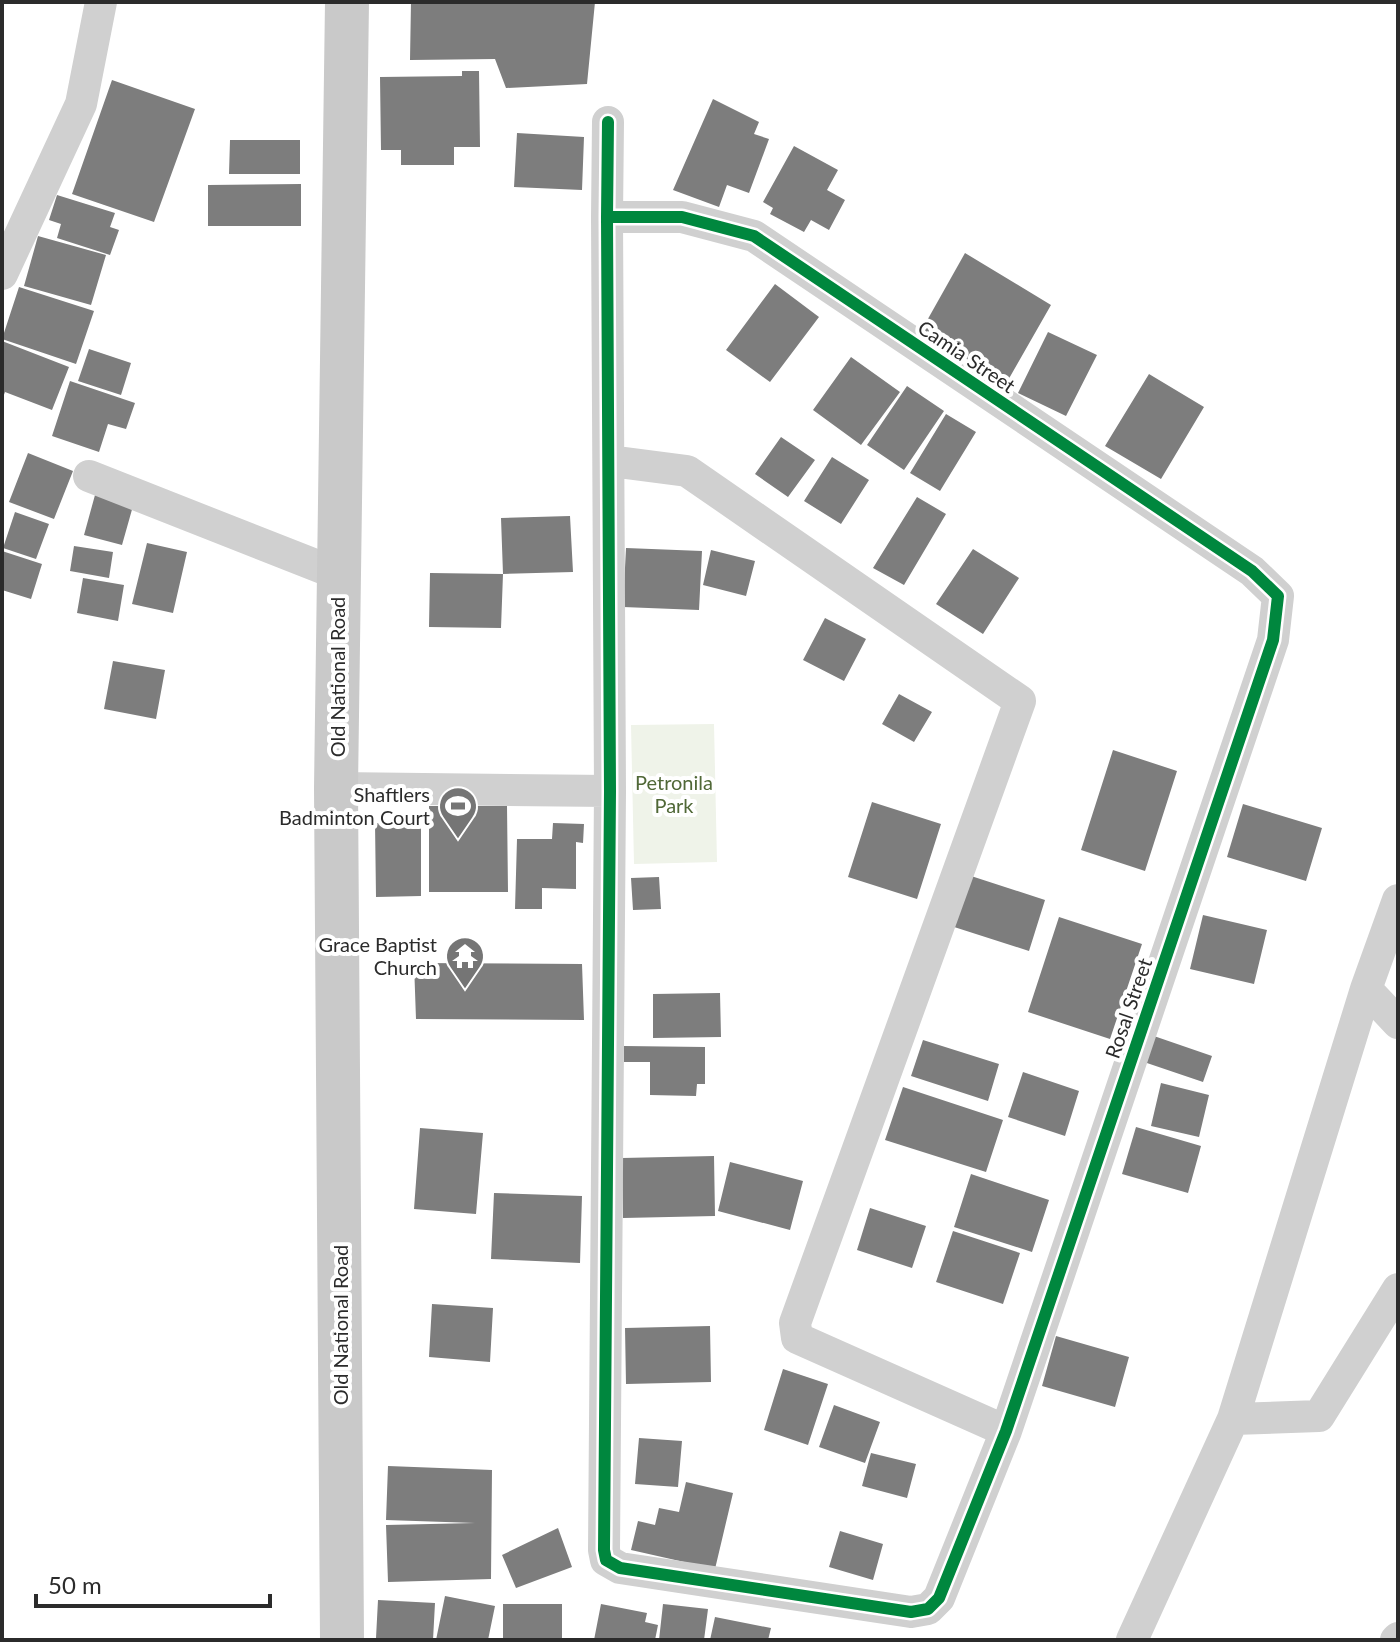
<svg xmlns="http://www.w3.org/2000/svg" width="1400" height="1642" font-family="Lato,sans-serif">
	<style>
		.green { fill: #eff3e9 }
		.building { fill: #7d7d7d }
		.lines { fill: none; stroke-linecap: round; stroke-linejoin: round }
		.street { stroke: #d0d0d0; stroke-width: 32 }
		.secondary { stroke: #c9c9c9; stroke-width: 44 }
		.cycleway-casing { stroke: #fff; stroke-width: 17 }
		.cycleway { stroke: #00873e; stroke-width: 12 }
		.labels { text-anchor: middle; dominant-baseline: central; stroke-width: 8; stroke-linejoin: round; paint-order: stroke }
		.street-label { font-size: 20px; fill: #2b2b2b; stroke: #fff }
		.park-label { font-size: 20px; fill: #506837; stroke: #fff }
		.poi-label { font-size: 20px; fill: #2b2b2b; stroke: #fff; text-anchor: end }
	</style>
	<rect width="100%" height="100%" fill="#fff"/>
	<path class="green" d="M714,724L717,862L634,864L631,725Z"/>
	<path class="building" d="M411,2H595L587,84L506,88L495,59L410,60Z
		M462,71H479L480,147H454V165H401V150H381L380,77L462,76Z
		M112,80L195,109L154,222L72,194Z
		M713,99L759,122L754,134L769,139L749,193L727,185L719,207L673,190Z
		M517,133L584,137L582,190L514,187Z
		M230,140H300V174H229Z
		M794,146L838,170L827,190L845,200L829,230L811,220L804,232L770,214L773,208L763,202Z
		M301,184V226H208V185Z
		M57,195L115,213L110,227L119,230L110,255L57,238L61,224L49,220Z
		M38,236L106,255L91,305L24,286Z
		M965,253L1051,305L1007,382L920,333Z
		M775,284L819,317L770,382L726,350Z
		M19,287L94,311L76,364L2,339Z
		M1048,332L1097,355L1066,416L1018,393Z
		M2,341L69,367L52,410L5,392L2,400Z
		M89,349L131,363L121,395L78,381Z
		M851,357L900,392L861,445L813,410Z
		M1149,374L1204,407L1161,479L1105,446Z
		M70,381L135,403L126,429L108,424L99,452L52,436Z
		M907,386L944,411L904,470L867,445Z
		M946,414L976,432L940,491L910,473Z
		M781,437L815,460L788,497L755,474Z
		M28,453L73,471L54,519L9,502Z
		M832,457L869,480L841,524L804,501Z
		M95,495L133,506L122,545L84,535Z
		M917,497L946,514L904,585L873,568Z
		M15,512L49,524L36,559L3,548Z
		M570,516L573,572L503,574L501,518Z
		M147,543L187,552L173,613L132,604Z
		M74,546L113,552L109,578L70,571Z
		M626,548L702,551L699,610L623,607Z
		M973,549L1019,578L983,634L936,604Z
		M711,550L755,561L746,596L703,585Z
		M2,551L42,564L31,599L2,590Z
		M430,573L503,574L501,628L429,627Z
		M83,578L124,585L118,621L77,613Z
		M825,618L866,639L844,681L803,660Z
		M113,661L165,670L156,719L104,709Z
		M899,694L932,712L914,742L882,724Z
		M1113,750L1177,771L1145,871L1081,850Z
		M872,802L941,824L917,899L848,877Z
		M1243,804L1322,828L1306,881L1227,857Z
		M429,806H507L508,892H429Z
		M375,823H421V896L376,897Z
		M553,823L584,824L583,843L576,842V889L542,888V909H515L517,839H552Z
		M968,875L1045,900L1029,951L951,926Z
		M659,877L661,909L633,910L631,878Z
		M1203,915L1267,930L1254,984L1190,969Z
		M1059,917L1142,944L1110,1039L1028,1012Z
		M414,963L582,964L584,1020L416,1019Z
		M720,993L721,1037L653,1038V994Z
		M1151,1035L1212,1056L1203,1082L1141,1061Z
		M923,1040L999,1064L988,1101L911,1076Z
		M624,1046L705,1047V1084H697L696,1096L650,1095V1062H624Z
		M1023,1072L1079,1091L1065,1136L1008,1117Z
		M1161,1083L1209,1095L1199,1137L1151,1126Z
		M903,1087L1003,1120L986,1172L885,1140Z
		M1136,1127L1201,1146L1188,1193L1122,1174Z
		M420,1128L483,1133L476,1214L414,1209Z
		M714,1156L715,1216L623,1218L622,1158Z
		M730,1162L803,1181L790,1230L718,1211Z
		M971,1174L1049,1200L1032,1252L954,1227Z
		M494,1193L582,1196L580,1263L491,1259Z
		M870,1208L926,1226L912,1268L857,1250Z
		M953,1231L1020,1253L1003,1304L936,1282Z
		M432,1304L493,1308L490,1362L429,1357Z
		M710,1326L711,1382L626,1384L625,1328Z
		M1056,1336L1129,1357L1115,1407L1042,1386Z
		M783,1369L828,1384L808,1445L764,1430Z
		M834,1405L880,1422L865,1463L819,1447Z
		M639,1438L682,1441L678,1487L635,1484Z
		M871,1453L916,1464L907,1498L862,1486Z
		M388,1466L492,1470L491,1579L388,1582L386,1525L475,1523L386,1520Z
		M686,1482L733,1493L715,1569L631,1550L638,1521L655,1525L659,1508L679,1512Z
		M558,1528L572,1567L516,1588L502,1555Z
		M840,1531L883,1544L873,1580L829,1567Z
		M445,1596L495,1606L488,1640H436Z
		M378,1600L435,1603L433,1640L376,1638Z
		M503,1604H562V1640H503Z
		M601,1604L647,1613L645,1622L658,1625L655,1640H594Z
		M663,1604L708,1609L704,1640H659Z
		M715,1617L771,1628L768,1640H710Z"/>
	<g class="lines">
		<path class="street" d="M607,217H682L754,236L1252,571L1278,596L1273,640L1006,1431L939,1598L928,1609L911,1612L620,1568L606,1560L604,1550L610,791L607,217L608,122
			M2,274L81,104L101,2
			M610,461L687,471L1020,701L795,1323L797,1338L1006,1431
			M89,476L338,574
			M336,788L610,791
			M1366,989L1398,1023
			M1233,1419L1319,1416L1398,1289
			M1132,1640L1233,1419L1366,989L1398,900
			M1396,1640L1398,1638"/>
		<path class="secondary" d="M342,1640L336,788L347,2"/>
		<defs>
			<path id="cycleway" d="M607,217H682L754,236L1252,571L1278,596L1273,640L1006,1431L939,1598L928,1609L911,1612L620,1568L606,1560L604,1550L610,791L607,217L608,122"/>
		</defs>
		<use href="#cycleway" class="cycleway-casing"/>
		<use href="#cycleway" class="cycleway"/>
	</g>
	<defs>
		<symbol id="stadium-pin" viewBox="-11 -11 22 30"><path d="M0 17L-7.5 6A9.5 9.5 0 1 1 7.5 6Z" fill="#757575" stroke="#fff"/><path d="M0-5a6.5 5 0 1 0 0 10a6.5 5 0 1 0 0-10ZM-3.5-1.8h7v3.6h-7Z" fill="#fff"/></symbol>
		<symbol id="temple-pin" viewBox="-11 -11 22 30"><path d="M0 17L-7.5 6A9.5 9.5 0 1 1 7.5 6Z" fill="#757575" stroke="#fff"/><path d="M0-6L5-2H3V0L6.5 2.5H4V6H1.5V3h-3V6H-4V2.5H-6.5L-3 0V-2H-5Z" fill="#fff"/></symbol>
	</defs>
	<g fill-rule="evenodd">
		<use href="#stadium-pin" x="436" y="784" width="44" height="60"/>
		<use href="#temple-pin" x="443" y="934" width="44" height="60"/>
	</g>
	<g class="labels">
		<g class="street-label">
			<text transform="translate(967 356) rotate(34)">Camia Street</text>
			<text transform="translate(337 677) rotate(-90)">Old National Road</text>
			<text transform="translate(1128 1008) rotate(-71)">Rosal Street</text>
			<text transform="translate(340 1325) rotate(-90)">Old National Road</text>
		</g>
		<g class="park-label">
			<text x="674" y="782">Petronila<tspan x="674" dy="23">Park</tspan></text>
		</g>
		<g class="poi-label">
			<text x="430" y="794">Shaftlers<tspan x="430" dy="23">Badminton Court</tspan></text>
			<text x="437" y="944">Grace Baptist<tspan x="437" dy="23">Church</tspan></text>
		</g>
	</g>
	<rect width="1400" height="1642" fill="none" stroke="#2b2b2b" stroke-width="8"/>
	<path d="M36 1594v12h234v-12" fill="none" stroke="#2b2b2b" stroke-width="4"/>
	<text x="48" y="1594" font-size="24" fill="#2b2b2b" stroke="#ffffff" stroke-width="6" paint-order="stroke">50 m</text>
</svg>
